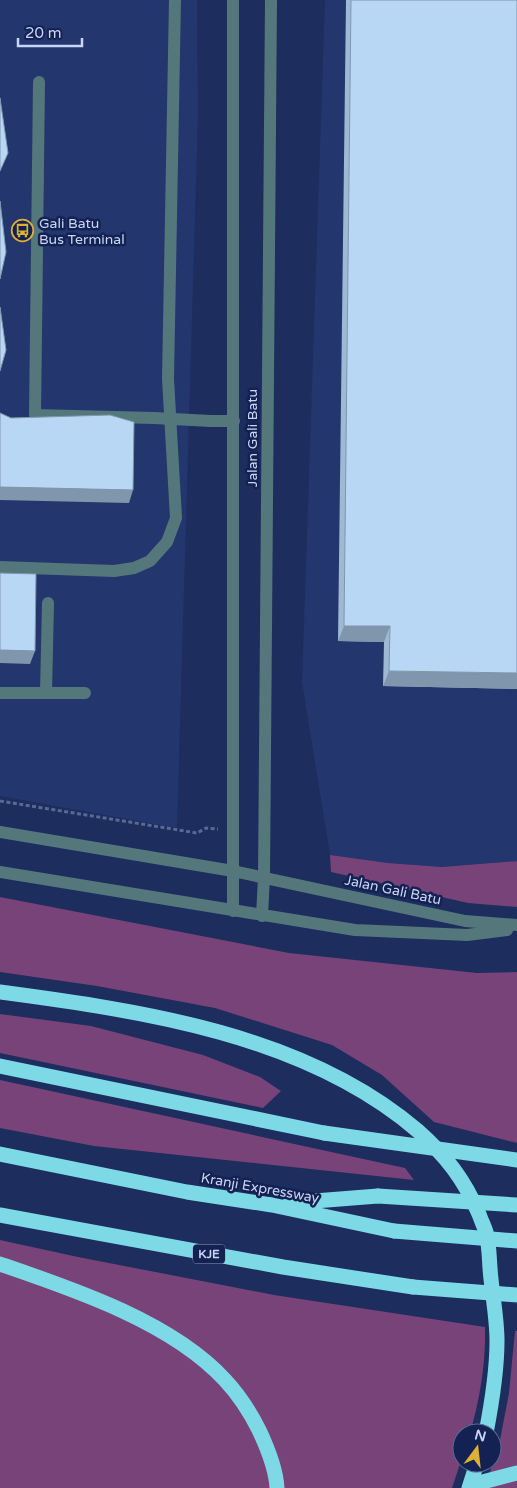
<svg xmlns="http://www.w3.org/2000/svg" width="517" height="1488" font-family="'Varela Round',sans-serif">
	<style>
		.built { fill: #23366d }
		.green { fill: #784378 }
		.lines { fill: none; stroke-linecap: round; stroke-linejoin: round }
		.path { stroke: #596993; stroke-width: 3; stroke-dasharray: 4 2.5; stroke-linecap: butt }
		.minor { stroke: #54777c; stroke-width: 12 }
		.highway { stroke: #7dd9e5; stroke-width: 15 }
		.minor-bridge { stroke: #54777c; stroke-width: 12 }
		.highway-bridge { stroke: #7dd9e5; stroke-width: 15 }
		.wall { fill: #9db9d3 }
		.shaded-wall { fill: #8096ac }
		.building { fill: #b7d7f5; stroke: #8096ac }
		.labels { text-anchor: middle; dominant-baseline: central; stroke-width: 5; stroke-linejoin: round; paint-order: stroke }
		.shield { fill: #132252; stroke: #929fc3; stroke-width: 1 }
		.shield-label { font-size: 12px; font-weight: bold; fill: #c8d5f4 }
		.poi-label { font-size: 14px; fill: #c8d5f4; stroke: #132252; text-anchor: start }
		.street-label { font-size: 14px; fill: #c8d5f4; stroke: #132252 }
	</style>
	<rect width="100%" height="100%" fill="#1c2d5e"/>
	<path class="built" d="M0,0H197L198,115L177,828L0,796Z
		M325,0H517V861L442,867L388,863L330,855L302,682Z"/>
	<path class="green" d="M330,855L388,863L442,867L517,861V907L468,903L331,872Z
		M0,897L289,953L477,973L517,972V1143L434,1122L382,1075L332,1045L215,1008L97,986L0,972Z
		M0,1014L91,1026L203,1055L260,1077L281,1091L263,1108L0,1053Z
		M0,1080L405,1168L414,1180L94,1146L0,1128Z
		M0,1240L78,1257L274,1295L485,1327C486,1362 480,1399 470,1433H462V1458L452,1488H0Z
		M515,1331H517V1488H485L500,1440L509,1393Z"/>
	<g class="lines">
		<path class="path" d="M0,801L197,833L206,828L218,829"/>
		<path class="minor" d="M233,0V911
			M39,82L35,415L154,418
			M211,421H234
			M0,567L114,571L134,568L150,561L167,542L176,518L168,379L175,0
			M0,693H85
			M46,693L48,603
			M0,832L233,871L465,921L517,925
			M0,872L355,930L467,935L507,930
			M262,916L264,877L271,0"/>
		<path class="highway" d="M0,992C142,1011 305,1034 418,1131C446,1156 464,1179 479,1214C481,1220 484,1226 486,1232C490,1247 489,1264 491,1279C493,1299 497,1320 497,1341C497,1372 492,1402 486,1433
			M0,1066L324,1133
			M0,1154L187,1192L272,1205L394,1231
			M289,1203L378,1196
			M0,1215L283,1267L413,1287
			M0,1264C73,1289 172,1322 225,1380C239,1395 250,1412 259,1430C267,1447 276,1468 277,1488
			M471,1485L517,1473
			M469,1488L477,1463"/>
		<path class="minor-bridge" d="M154,418L211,421"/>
		<path class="highway-bridge" d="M324,1133L517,1160
			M378,1196L517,1205
			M394,1231L517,1241
			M413,1287L517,1295"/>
	</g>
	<path class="wall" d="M346,0H517V689L383,686L384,642L338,641Z"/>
	<path class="shaded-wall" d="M0,487L133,490L129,503L0,500Z
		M344,626H390L384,642L338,641Z
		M0,650L35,651L30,664L0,663Z
		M389,671L517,673V689L383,686Z"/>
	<path class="building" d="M351,0H517V673L389,671L390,626H344Z
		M0,98L8,153L0,171Z
		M0,201L6,252L0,279Z
		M0,307L6,350L0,371Z
		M0,413L11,418L110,415L134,422L133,490L0,487Z
		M0,573L36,574L35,651L0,650Z"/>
	<defs>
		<symbol id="bus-ring" viewBox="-11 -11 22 22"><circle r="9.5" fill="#132252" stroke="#dfb034" stroke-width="1.5"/><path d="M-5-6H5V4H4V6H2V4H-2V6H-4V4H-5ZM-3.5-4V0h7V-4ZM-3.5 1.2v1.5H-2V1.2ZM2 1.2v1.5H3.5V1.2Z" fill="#dfb034"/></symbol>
	</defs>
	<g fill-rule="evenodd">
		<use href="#bus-ring" x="10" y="218" width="25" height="25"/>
	</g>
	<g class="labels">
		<rect class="shield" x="193" y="1244.5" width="32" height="19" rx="4"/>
		<g class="shield-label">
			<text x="209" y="1254">KJE</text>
		</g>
		<g class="poi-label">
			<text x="39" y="223">Gali Batu<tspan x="39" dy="16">Bus Terminal</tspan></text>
		</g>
		<g class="street-label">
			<text transform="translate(252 438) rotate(-90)">Jalan Gali Batu</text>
			<text transform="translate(393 890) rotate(12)">Jalan Gali Batu</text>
			<text transform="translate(260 1188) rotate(10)">Kranji Expressway</text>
		</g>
	</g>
	<g transform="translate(477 1448) rotate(15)"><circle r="24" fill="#132252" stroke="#5b6a93"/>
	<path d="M0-4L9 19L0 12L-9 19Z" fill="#dfb034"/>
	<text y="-8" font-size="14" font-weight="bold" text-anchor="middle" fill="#c8d5f4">N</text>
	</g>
	<path d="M18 38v8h64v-8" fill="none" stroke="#c8d5f4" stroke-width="2.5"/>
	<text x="25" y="38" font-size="15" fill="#c8d5f4" stroke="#132252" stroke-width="4" paint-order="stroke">20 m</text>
</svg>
